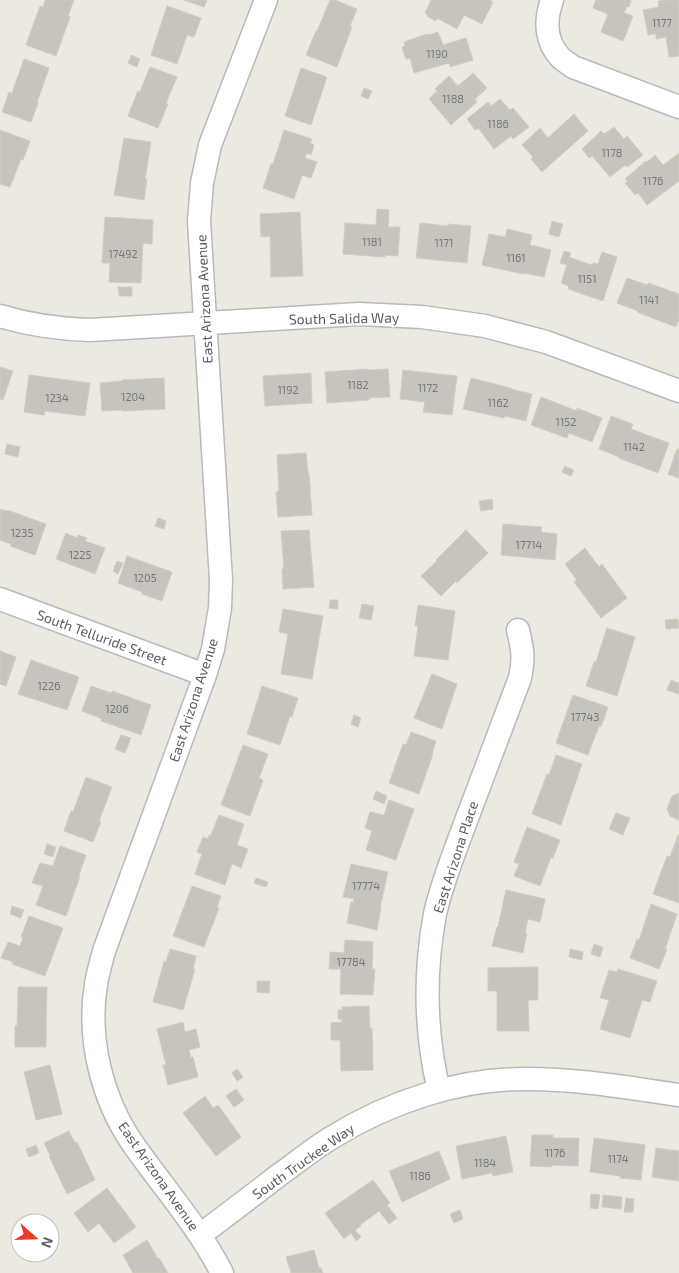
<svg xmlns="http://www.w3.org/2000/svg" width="679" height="1273" font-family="'Exo 2',sans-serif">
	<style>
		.building { fill: #c7c4be; stroke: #d1ccbf }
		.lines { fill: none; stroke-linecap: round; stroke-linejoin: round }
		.minor-casing { stroke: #b6b9be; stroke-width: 25 }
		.minor { stroke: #fff; stroke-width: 22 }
		.labels { text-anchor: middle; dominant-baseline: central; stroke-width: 4; stroke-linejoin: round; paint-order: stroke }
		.number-label { font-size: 11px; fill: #747779 }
		.street-label { font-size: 14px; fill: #595d62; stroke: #fff }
	</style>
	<rect width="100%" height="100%" fill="#eceae0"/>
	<path class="building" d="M45,0H74L68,16L70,17L56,56L26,45L40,6L43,7Z
		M184,0H207L204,7Z
		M330,0H335L357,9L350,26L352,27L337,67L306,55L316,31H317Z
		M431,0H490L493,2L482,24L464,15L457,29L437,18L436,21L427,16L428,15L425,13Z
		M596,0H631L629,7L627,6L624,13L633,16L623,41L601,32L608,14L593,8Z
		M666,0H679V56L669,57L666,37L656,39V34L648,35L643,10L659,7L658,1Z
		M167,6L201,18L194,37L187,35L177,64L151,55Z
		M438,32L443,45L466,38L473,60L450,67L449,63L414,73L410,58L406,59L402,47L405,46L404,42L427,34L428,35Z
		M131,55L140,59L137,67L128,63Z
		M24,59L49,68L37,102L38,103L31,122L2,112L9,92L12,93Z
		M150,67L177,77L166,103L168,104L158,128L128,116L138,91L140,92Z
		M301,68L327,77L311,125L285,116Z
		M473,73L487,88L475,99L477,102L451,125L429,99L436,92L437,94L438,93L435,89L449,76L458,86Z
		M364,88L372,91L368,99L361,96Z
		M500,99L510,110L513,108L529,127L513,139L511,136L494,149L478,128L475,130L467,119L488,102L491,106Z
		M574,114L588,131L542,172L531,159L533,157L522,145L540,128L548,138Z
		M614,127L624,139L627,136L643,155L627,167L625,165L610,177L592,156L589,158L582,149L601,131L604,134Z
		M0,130L30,141L23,160L21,159L10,187L0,184Z
		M284,130L312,139L310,143L314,145L311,155L307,153L305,158L317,162L311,178L302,175L294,199L263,188L271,164H273Z
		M124,138L151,142L145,179H147L144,200L114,195Z
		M679,153V181L647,205L638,193L635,195L625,183L628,182L625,179L646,161L647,162L655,155L663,165Z
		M377,209L389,210L388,227H400L398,256L385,255V257L343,254L345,223L376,225Z
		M300,212L303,276L271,277L270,236L261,237L260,214Z
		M105,217L153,220L152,244L143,243L141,283L109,282L110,263H102Z
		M552,221L563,224L559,237L549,234Z
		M420,223L448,226V224L471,226L467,263L416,258Z
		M507,229L532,235L530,245L551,250L544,277L524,273L523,274L482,265L489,234L505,237Z
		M564,251L571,253L569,257L591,265L594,263L598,264L602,252L617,257L603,301L568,289L569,286L561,283L567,265L560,263Z
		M627,278L647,285L648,283L679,294V319L676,327L637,312L638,311L617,303Z
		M118,287H132V296H119Z
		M0,367L13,371L3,400L0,399Z
		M367,369V370L388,369L390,397L369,398V400L327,403L325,372Z
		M403,370L457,376L452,415L423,412L425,402L400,399Z
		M311,373L312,403L265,406L263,376Z
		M29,375L90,383L85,416L45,411L44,415L24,412Z
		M164,378L165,409L123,411V410L102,411L100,383L122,381V380Z
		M471,378L511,388V389L532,394L526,421L505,416L504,418L463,409Z
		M541,397L577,411V408L602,418L592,442L569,433L567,438L531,425Z
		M611,416L633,424L631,429L669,443L658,473L619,458V457L599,449Z
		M7,444L20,447L18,457L5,454Z
		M677,449H679V478L668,474Z
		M306,453L308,473H309L312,515L278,517L276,492L279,491L277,455Z
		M565,466L574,470L571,476L562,472Z
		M492,499L493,509L481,511L479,501Z
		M0,509L7,511V510L46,524L35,555L10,546L11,544L0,540Z
		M158,518L166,521L164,529L155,526Z
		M503,524L542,527L541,532L557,534L555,560L501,555Z
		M309,530L314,587L283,589L282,569H284L281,531Z
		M466,530L488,553L457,583L456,581L441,596L421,576L437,561L436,560Z
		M66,533L77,538L78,535L87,538L85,541L105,548L95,574L56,559Z
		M585,548L599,567L602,564L627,598L601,618L574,582L577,580L565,564Z
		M127,556L172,572L162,601L142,594V592L118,583Z
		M117,561L123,563L118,574L113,571Z
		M330,600H338V609L329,608Z
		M362,604L374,606L371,620L359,618Z
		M418,605L455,611L448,660L414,656L418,626H415Z
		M283,609L323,616L312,679L281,674L288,634L279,632Z
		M678,619L679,628L666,629L665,620Z
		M607,628L635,637L617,696L586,686L594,662H596Z
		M0,651L16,657L6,686L0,684Z
		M31,660L79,677L67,710L18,694Z
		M432,674L457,684L442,729L414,718Z
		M671,680L679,683V694L667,690Z
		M91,686L111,693L112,691L151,705L141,735L101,721L102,719L82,711Z
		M262,686L298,698L292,717L290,716L280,745L247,734Z
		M573,695L608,707L601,727L599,726L588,755L556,743Z
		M354,715L361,718L358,727L351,724Z
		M411,732L436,741L432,754H433L419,794L389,783L403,744L406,745Z
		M121,735L131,738L125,753L115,749Z
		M243,745L268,754L259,778L263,780L250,816L221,805Z
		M556,755L582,764L561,825L532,814L547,774L549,775Z
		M86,777L112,787L99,821L101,822L93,842L64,831L71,811L73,812Z
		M376,791L387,796L384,804L373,799Z
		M679,793V820L670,816L667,809L672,796Z
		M389,800L414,809L396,860L366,850L372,831L365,828L370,812L384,815Z
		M616,813L630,818L623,835L609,829Z
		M219,815L244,824L237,845L248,849L241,868L232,864L225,885L195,874L202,854L197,852L203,837L208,839L209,835H211Z
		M527,827L560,840L553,858L551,857L540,886L514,876L519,864L514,862Z
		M678,835H679V903L653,894L667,856L670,857Z
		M47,844L56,847L53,857L44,854Z
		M60,846L86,855L79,875L80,876L66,916L36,905L43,886L32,883L40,863L53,866Z
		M351,864L388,872L380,908H381L377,930L347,923L351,902L353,903L354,899L343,897Z
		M256,878L268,882L266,887L254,883Z
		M192,886L221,896L217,907L219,908L204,947L173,936Z
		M506,890L545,899L540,922L528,919L525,933H527L523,953L492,946L497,927H498Z
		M651,904L677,914L665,949H667L659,969L630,958L637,939L639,940Z
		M12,906L24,910L21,918L10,914Z
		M29,916L63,928L45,976L12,964L13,962L1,958L8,942L20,946L23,937H21Z
		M345,940L373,942L372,969H375L373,995L340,994L341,969H329L330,952L344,953Z
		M594,944L603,947L600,957L591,954Z
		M170,949L196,956L193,969H195L183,1010L153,1002L164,961L166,962Z
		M570,949L583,952L582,960L569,957Z
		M538,967V1000H528L529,1031H497V991H488V968Z
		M618,969L657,981L650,1002L642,1000L630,1038L600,1029L609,1000L600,998L609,970L617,972Z
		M257,981H270L269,993L257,992Z
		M18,987H47L46,1047H15V1026H17Z
		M369,1006L370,1028H372L373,1070L341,1071L340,1040H331V1023L342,1022V1019H338V1010H342V1007Z
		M183,1022L185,1032L196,1029L200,1047L189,1050L191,1058L193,1057L198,1077L168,1085L163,1065H166L157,1029Z
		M50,1065L62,1114L36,1120L24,1072Z
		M237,1069L243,1077L237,1081L232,1073Z
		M236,1089L244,1100L234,1107L226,1096Z
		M205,1096L213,1108L218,1105L241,1137L216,1156L183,1113Z
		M69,1131L75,1143L77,1142L95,1180L67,1194L49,1156L50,1155L44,1143Z
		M532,1135H553V1138H579L578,1166L552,1165L551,1167L530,1166Z
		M506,1136L513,1172L493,1176L492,1173L462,1179L456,1146Z
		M594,1138L645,1145L641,1180L620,1178V1176L590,1172Z
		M36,1145L39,1153L29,1157L26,1149Z
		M656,1148L679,1151V1181L652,1177Z
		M439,1151L450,1179L402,1202L389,1171Z
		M373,1180L390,1203L387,1205L397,1218L389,1224L379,1211L360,1225L361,1226L355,1230L361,1237L356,1241L351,1233L344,1239L325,1213Z
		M107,1188L136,1227L114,1243L99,1223L88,1232L74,1213Z
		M591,1194L600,1195L598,1209L590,1208Z
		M603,1195L622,1197L621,1209L602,1207Z
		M626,1198L634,1199L633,1212H624Z
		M460,1210L463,1219L454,1223L450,1214Z
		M147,1240L158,1259L159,1258L168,1273H133L123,1255Z
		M314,1250L319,1268H321L323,1273H291L286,1257Z"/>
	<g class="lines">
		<defs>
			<path id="minor" d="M552,0C545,20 545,41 560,57C564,61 569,64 573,67L679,107
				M0,316C29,325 59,329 90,330L359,314L422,317L485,326L546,342L679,391
				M0,599L205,675
				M439,1091C425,1032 424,973 435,914C442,882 455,851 466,821C484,773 502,726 520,678C524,658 523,651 518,630
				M200,1235C227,1215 253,1195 279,1175C296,1163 313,1149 331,1138C389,1102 460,1078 528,1079C579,1079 629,1088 679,1095
				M222,1273C198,1226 163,1187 133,1144C102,1099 87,1039 96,984C98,973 101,962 104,951L205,675L213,649L220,608L221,580L199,221L202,183L210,145L266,0"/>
		</defs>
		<use href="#minor" class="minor-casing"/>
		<use href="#minor" class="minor"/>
	</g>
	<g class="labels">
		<g class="number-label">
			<text x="662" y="22">1177</text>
			<text x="437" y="53">1190</text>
			<text x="453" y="98">1188</text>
			<text x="498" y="123">1186</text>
			<text x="612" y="152">1178</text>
			<text x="653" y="180">1176</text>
			<text x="372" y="241">1181</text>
			<text x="444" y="242">1171</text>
			<text x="123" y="253">17492</text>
			<text x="516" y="257">1161</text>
			<text x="587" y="278">1151</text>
			<text x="649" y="299">1141</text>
			<text x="358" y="384">1182</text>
			<text x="428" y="387">1172</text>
			<text x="288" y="389">1192</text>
			<text x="133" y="396">1204</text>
			<text x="57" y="397">1234</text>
			<text x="498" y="402">1162</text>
			<text x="566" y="421">1152</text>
			<text x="634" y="446">1142</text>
			<text x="22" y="532">1235</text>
			<text x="529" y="544">17714</text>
			<text x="80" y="554">1225</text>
			<text x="145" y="577">1205</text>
			<text x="49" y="685">1226</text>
			<text x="117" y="708">1206</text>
			<text x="585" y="716">17743</text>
			<text x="366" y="885">17774</text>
			<text x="351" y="961">17784</text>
			<text x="555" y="1152">1176</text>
			<text x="618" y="1158">1174</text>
			<text x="485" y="1162">1184</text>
			<text x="420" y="1175">1186</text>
		</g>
		<g class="street-label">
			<text transform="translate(204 299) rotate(-93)">East Arizona Avenue</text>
			<text transform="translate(344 318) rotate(-1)">South Salida Way</text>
			<text transform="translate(102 637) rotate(20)">South Telluride Street</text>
			<text transform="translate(193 700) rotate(-72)">East Arizona Avenue</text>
			<text transform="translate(455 857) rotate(-72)">East Arizona Place</text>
			<text transform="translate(303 1161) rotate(-35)">South Truckee Way</text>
			<text transform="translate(159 1176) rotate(55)">East Arizona Avenue</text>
		</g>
	</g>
	<g transform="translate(35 1238) rotate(110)"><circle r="24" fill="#ffffff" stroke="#bdbec0"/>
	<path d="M0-4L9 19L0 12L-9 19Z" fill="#ea3b29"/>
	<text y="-8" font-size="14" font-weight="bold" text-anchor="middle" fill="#595d62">N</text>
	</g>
</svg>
